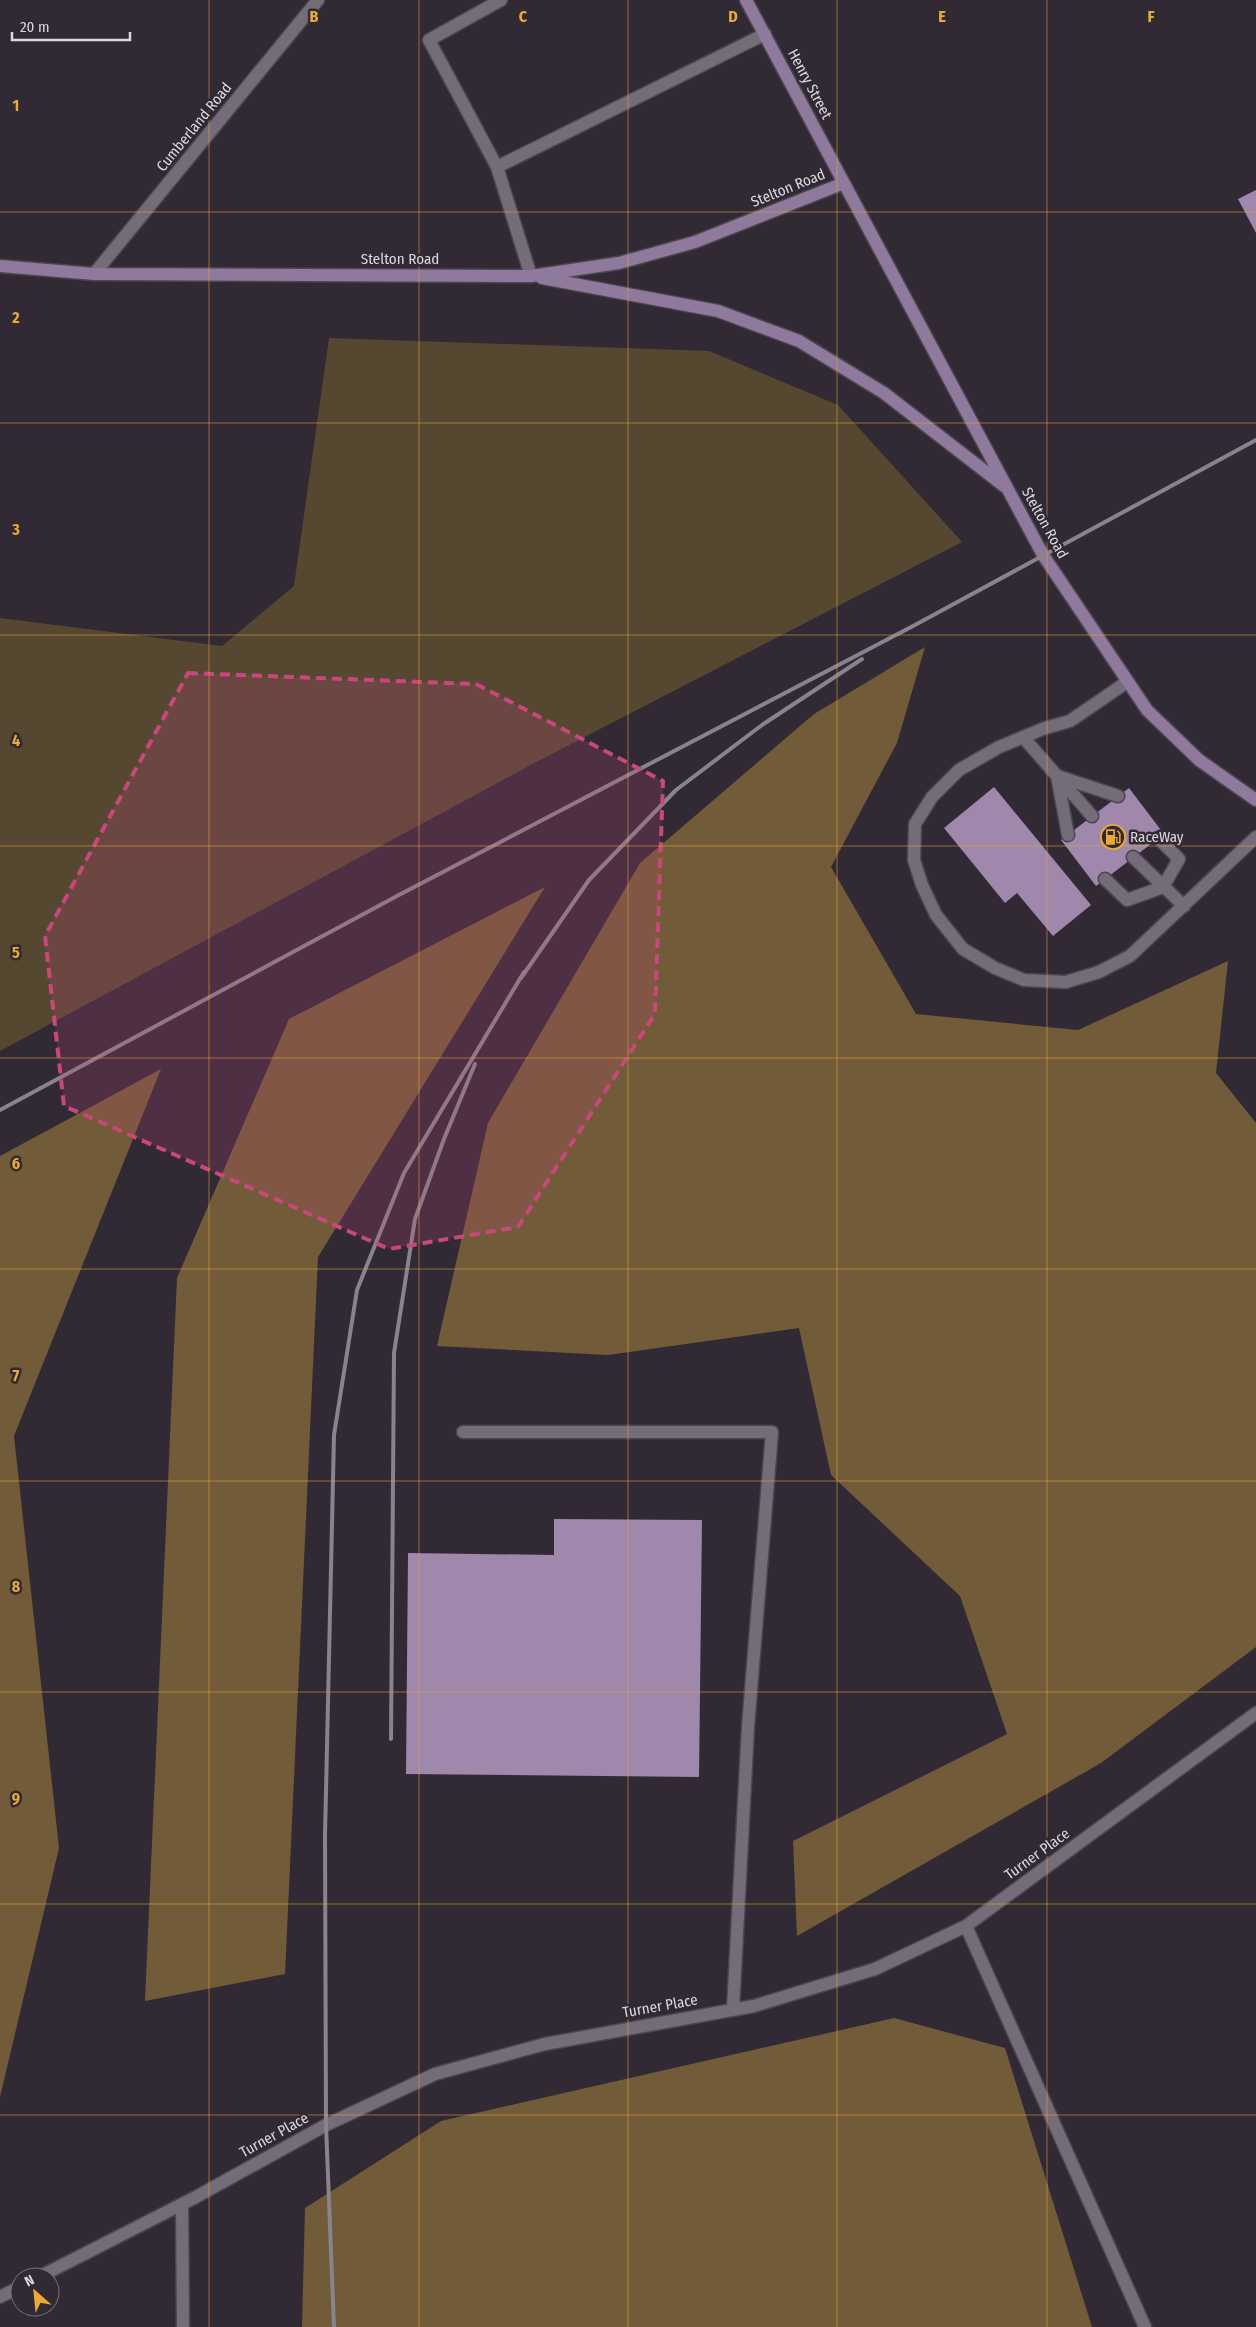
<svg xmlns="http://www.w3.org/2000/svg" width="1256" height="2327" font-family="'Fira Sans Condensed',sans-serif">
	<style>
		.green { fill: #564731 }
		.forest { fill: #715b38 }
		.building { fill: #9f88ac }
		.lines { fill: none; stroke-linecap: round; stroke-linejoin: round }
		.lane-casing { stroke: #4c454f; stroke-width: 15 }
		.street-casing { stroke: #4c454f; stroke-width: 15 }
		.secondary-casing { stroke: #4c454f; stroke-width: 15 }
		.lane { stroke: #746c79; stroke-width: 12 }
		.street { stroke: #746c79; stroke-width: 12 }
		.secondary { stroke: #8f799c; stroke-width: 12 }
		.rail { stroke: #88838c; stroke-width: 4 }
		.marked { fill: #c8487c; fill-opacity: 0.2; stroke: #c8487c; stroke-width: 4; stroke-dasharray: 10 6; stroke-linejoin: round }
		.grid { fill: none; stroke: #eaaa38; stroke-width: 1; stroke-opacity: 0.55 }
		.labels { text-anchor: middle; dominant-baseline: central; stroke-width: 5; stroke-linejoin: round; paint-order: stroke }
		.street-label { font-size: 15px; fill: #dcd8df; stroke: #312a35 }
		.poi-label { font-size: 15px; fill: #dcd8df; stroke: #312a35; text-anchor: start }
		.grid-label { font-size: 16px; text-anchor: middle; font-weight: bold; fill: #eaaa38; stroke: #312a35; stroke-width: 5; stroke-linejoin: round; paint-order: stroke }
	</style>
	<rect width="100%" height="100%" fill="#312a35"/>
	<path class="green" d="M329,338L709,351L838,405L962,542L542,759L0,1051V618L222,646L294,586Z"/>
	<path class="forest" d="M925,647L897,743L831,867L916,1014L1078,1030L1228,961L1216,1073L1256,1123V1647L1101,1763L797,1936L793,1841L1007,1734L960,1596L831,1475L799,1328L608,1355L437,1346L488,1123L640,863L814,714Z
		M545,887L318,1257L285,1974L145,2001L177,1278L289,1019Z
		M161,1069L14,1436L59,1848L0,2097V1156Z
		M894,2018L1005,2048L1092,2327H302L305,2208L441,2121Z"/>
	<path class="building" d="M1256,190V233L1238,199Z
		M994,787L1091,905L1053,936L1017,893L1005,903L944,828Z
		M1129,788L1164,834L1096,886L1061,840Z
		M554,1519L702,1520L699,1777L406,1774L408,1553L554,1555Z"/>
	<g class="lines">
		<defs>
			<path id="lane" d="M501,0L429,40L497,167L531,276
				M497,167L765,34
				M1127,682L1070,721L1045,728L999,747L959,770L932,797L915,824L914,860L922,885L936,915L963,949L995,968L1024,980L1066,982L1099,972L1130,956L1256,837
				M1023,737L1092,816
				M1068,835L1057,776L1118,796
				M1133,857L1184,906
				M1105,879L1127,900L1163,887L1179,859L1158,838
				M463,1432H772L748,1727L733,2009
				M182,2204L183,2327
				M39,2277L194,2198L326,2125L435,2074L545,2044L754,2006L875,1969L966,1926L1145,2327
				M0,2297L20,2287"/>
			<path id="street" d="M94,274L318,0
				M966,1926L1256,1713"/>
			<path id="secondary" d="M746,0L1043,555L1147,710L1199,760L1256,800
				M0,266L94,274L531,276L619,263L695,242L844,183
				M542,278L718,311L799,341L884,393L1004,486"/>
		</defs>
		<use href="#lane" class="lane-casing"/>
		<use href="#street" class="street-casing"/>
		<use href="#secondary" class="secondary-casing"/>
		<use href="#lane" class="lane"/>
		<use href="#street" class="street"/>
		<use href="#secondary" class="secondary"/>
		<path class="rail" d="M521,978L589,880L676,790L762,725L862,659
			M0,1110L397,896L915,625L1256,440
			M391,1739L394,1353L415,1219L444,1139L475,1064
			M334,2327L326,2125L325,1835L334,1435L357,1290L404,1173L524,972"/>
	</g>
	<path class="marked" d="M188,673L476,684L663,781L655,1014L518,1227L389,1249L64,1106L45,936Z"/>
	<path class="grid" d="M209,0V2327M419,0V2327M628,0V2327M837,0V2327M1047,0V2327M0,212H1256M0,423H1256M0,635H1256M0,846H1256M0,1058H1256M0,1269H1256M0,1481H1256M0,1692H1256M0,1904H1256M0,2115H1256"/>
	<defs>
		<symbol id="fuel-ring" viewBox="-11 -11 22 22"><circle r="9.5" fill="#312a35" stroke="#eaaa38" stroke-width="1.5"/><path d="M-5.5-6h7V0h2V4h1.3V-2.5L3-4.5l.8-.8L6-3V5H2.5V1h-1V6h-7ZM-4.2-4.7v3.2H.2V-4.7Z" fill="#eaaa38"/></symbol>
	</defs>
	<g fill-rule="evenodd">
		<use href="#fuel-ring" x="1099" y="823" width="28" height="28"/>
	</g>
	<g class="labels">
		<g class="street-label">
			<text transform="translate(810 84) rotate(62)">Henry Street</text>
			<text transform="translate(194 127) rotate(-51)">Cumberland Road</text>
			<text transform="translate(788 188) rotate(-22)">Stelton Road</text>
			<text x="400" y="259">Stelton Road</text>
			<text transform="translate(1045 523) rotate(61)">Stelton Road</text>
			<text transform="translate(1037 1854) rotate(-36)">Turner Place</text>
			<text transform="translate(660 2006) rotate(-10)">Turner Place</text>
			<text transform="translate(274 2135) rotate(-29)">Turner Place</text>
		</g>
		<g class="poi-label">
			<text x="1130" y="837">RaceWay</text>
		</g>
	</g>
	<g class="grid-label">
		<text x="314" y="22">B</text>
		<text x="523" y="22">C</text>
		<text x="733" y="22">D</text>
		<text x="942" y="22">E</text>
		<text x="1151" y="22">F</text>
		<text x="16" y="111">1</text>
		<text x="16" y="323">2</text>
		<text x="16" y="535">3</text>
		<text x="16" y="746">4</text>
		<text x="16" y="958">5</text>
		<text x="16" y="1169">6</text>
		<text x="16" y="1381">7</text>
		<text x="16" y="1592">8</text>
		<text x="16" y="1804">9</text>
	</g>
	<g transform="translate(35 2292) rotate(333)"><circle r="24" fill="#312a35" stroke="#757079"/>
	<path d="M0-4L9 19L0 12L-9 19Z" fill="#eaaa38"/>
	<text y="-8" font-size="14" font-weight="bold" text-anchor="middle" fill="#dcd8df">N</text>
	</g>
	<path d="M12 32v8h118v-8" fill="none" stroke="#dcd8df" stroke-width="2.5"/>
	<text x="20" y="32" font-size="15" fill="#dcd8df" stroke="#312a35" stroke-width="4" paint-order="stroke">20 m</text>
</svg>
